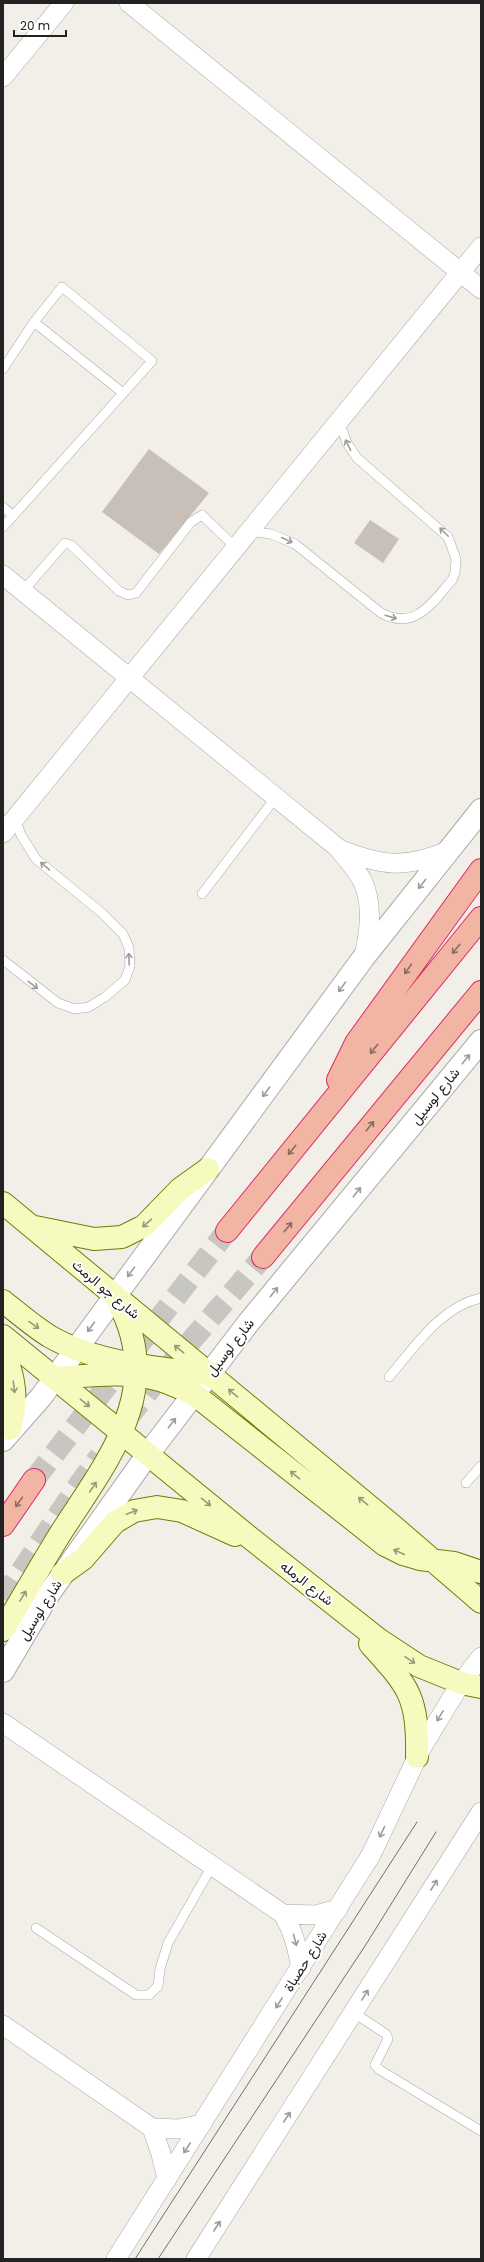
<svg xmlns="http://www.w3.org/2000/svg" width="484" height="2262" font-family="Poppins,Vazirmatn,sans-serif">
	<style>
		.building { fill: #c7bfb8 }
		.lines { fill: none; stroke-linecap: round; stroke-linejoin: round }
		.trunk-tunnel { stroke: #c8c6c1; stroke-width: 22; stroke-dasharray: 22 11; stroke-linecap: butt }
		.service-casing { stroke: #a9a9a9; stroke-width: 10 }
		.minor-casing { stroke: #a9a9a9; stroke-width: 20 }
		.tertiary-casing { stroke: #a9a9a9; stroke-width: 24 }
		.secondary-casing { stroke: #707d05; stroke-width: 24 }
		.trunk-casing { stroke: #dc2a67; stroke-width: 24 }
		.service { stroke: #fff; stroke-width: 9 }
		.minor { stroke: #fff; stroke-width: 19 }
		.tertiary { stroke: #fff; stroke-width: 22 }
		.secondary { stroke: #f7fabf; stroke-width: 22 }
		.trunk { stroke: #f2b4a3; stroke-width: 22 }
		.tram { stroke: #707070; stroke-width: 1 }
		.oneway { stroke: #9c9c9c }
		.oneway2 { stroke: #8a6b62 }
		.oneway3 { stroke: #979978 }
		.labels { text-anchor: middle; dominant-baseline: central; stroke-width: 4; stroke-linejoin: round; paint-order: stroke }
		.street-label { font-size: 14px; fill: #222; stroke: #fff }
	</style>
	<rect width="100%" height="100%" fill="#f2efe9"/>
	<path class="building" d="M149,449L209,493L159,554L102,512Z
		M370,520L399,539L383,563L354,543Z"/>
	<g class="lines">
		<path class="trunk-tunnel" d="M126,1420L154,1384L263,1257
			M34,1480L227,1231
			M3,1599L71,1496L100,1456"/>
		<defs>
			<path id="service" d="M34,322L123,393
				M3,369L34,322L62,287L152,361L13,516
				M3,507L13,516L3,527
				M249,531L271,534L295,544L381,613C415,631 432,603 452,580L455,573L456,559L448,537L357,458L347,443L339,421
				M23,591L65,543L71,545L119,591L128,595L136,593L191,522L202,515L236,548
				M202,894L276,797
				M3,960L58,1003L75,1009L89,1007L105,997L125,980L130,966L129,948L123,934L102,913L36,859L21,835L15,818
				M389,1377C415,1347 440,1307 481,1298
				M466,1483L481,1466
				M36,1928L136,1995H149L158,1986L160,1969L168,1943L212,1866
				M354,2013L386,2034L388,2039L375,2065L380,2070L481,2131"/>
			<path id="minor" d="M129,3L481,289
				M3,77L64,3
				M3,575L338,848C346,858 356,869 362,880C374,904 369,933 364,957
				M3,833L481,247
				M339,849C382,866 404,869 448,851
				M3,1723L283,1914C294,1932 297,1948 301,1968
				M283,1914L316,1915L338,1909
				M3,2025L152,2128L178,2129L202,2124
				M152,2128L161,2154L167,2179
				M116,2259L371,1855L422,1747L461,1683L481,1657
				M196,2259L481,1812"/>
			<path id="tertiary" d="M3,1440L41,1397L364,957L481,810
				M3,1671L48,1595L148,1454L249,1322L481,1041"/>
			<path id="secondary" d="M3,1203L393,1526L481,1602
				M35,1227L94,1239L122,1237L144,1226L180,1189L208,1169
				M3,1301C18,1313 33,1326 49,1336C93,1362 159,1369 209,1374
				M3,1336L249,1537L378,1639L419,1666L461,1683L481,1687
				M3,1350C15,1377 18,1401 10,1429
				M55,1378C88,1376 124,1371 156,1379C169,1382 182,1389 194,1394L385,1545L403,1554L420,1559L454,1563L481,1572
				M62,1574L83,1559L115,1522L134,1511L157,1507L182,1511L235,1535
				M3,1630C23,1597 42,1563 62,1531C108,1460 166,1389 118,1302
				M370,1644C409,1687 418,1696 417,1757"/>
			<path id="trunk" d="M338,1080L356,1043L481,870
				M227,1231L481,918
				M263,1257L481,992
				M3,1525L34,1480"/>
		</defs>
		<use href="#service" class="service-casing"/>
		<use href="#minor" class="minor-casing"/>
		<use href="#tertiary" class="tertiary-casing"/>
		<use href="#secondary" class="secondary-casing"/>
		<use href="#trunk" class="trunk-casing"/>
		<use href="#service" class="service"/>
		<use href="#minor" class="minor"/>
		<use href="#tertiary" class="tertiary"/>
		<use href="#secondary" class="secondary"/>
		<use href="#trunk" class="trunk"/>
		<path class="tram" d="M135,2259L417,1822
			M158,2259L365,1946L436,1832"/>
	</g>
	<defs><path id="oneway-shaft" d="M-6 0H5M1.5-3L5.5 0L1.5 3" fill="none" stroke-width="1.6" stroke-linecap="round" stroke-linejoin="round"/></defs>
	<g class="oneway">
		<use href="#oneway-shaft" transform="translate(348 445) rotate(-116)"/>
		<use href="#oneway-shaft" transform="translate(444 532) rotate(-135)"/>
		<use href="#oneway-shaft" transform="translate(287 540) rotate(25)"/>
		<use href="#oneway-shaft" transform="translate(391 617) rotate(16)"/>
		<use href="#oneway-shaft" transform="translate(45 866) rotate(-140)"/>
		<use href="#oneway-shaft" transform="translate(422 884) rotate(129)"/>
		<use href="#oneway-shaft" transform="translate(129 959) rotate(-92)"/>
		<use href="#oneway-shaft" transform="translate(33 985) rotate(38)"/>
		<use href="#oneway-shaft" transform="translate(342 987) rotate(126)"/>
		<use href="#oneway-shaft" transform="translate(466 1059) rotate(-51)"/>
		<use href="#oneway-shaft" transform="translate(266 1092) rotate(127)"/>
		<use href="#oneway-shaft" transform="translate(357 1192) rotate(-51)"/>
		<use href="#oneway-shaft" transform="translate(131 1272) rotate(126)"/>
		<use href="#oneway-shaft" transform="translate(274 1292) rotate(-51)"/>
		<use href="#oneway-shaft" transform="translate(91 1327) rotate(126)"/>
		<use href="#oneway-shaft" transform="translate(172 1423) rotate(-53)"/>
		<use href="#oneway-shaft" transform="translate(440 1716) rotate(121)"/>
		<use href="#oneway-shaft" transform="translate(382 1832) rotate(115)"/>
		<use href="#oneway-shaft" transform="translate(434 1885) rotate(-58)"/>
		<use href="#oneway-shaft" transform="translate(295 1940) rotate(75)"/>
		<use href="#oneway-shaft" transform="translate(365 1995) rotate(-58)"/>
		<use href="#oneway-shaft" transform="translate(279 2003) rotate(122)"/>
		<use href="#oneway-shaft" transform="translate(287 2117) rotate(-57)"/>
		<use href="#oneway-shaft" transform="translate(187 2148) rotate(123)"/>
		<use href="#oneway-shaft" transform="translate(217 2226) rotate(-57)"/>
	</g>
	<g class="oneway2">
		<use href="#oneway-shaft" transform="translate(456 949) rotate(129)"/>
		<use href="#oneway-shaft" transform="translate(408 969) rotate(125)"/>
		<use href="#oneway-shaft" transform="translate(374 1049) rotate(129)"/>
		<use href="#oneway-shaft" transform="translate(370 1126) rotate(-51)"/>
		<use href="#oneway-shaft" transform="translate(292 1150) rotate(129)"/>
		<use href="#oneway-shaft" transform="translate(288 1227) rotate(-51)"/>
		<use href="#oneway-shaft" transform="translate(19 1502) rotate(125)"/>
	</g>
	<g class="oneway3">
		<use href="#oneway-shaft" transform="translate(147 1223) rotate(139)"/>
		<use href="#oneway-shaft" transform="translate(34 1325) rotate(35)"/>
		<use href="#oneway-shaft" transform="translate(179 1349) rotate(-141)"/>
		<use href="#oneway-shaft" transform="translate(14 1387) rotate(83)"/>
		<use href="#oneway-shaft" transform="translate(233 1393) rotate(-140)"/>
		<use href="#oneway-shaft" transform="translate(85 1403) rotate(39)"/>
		<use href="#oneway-shaft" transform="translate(295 1475) rotate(-141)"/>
		<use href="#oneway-shaft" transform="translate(93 1487) rotate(-56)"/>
		<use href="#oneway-shaft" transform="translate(363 1501) rotate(-141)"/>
		<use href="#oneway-shaft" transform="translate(206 1502) rotate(39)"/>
		<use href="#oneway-shaft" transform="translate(132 1512) rotate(-21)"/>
		<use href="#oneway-shaft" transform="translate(399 1552) rotate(-156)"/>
		<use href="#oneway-shaft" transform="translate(23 1596) rotate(-59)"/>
		<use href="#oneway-shaft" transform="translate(410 1660) rotate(34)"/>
	</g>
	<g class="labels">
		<g class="street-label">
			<text transform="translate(435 1096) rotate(-51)">شارع لوسيل</text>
			<text transform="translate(106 1289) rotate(40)">شارع جو الرمث</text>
			<text transform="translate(230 1347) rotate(-52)">شارع لوسيل</text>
			<text transform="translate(307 1583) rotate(38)">شارع الرمله</text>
			<text transform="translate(40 1610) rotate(-58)">شارع لوسيل</text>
			<text transform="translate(305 1961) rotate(-58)">شارع حصباة</text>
		</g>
	</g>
	<rect width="484" height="2262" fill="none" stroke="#222222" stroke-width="8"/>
	<path d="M14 30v6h52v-6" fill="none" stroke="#222222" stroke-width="2"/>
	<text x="20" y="30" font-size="12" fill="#222222" stroke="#ffffff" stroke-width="3" paint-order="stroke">20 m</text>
</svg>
